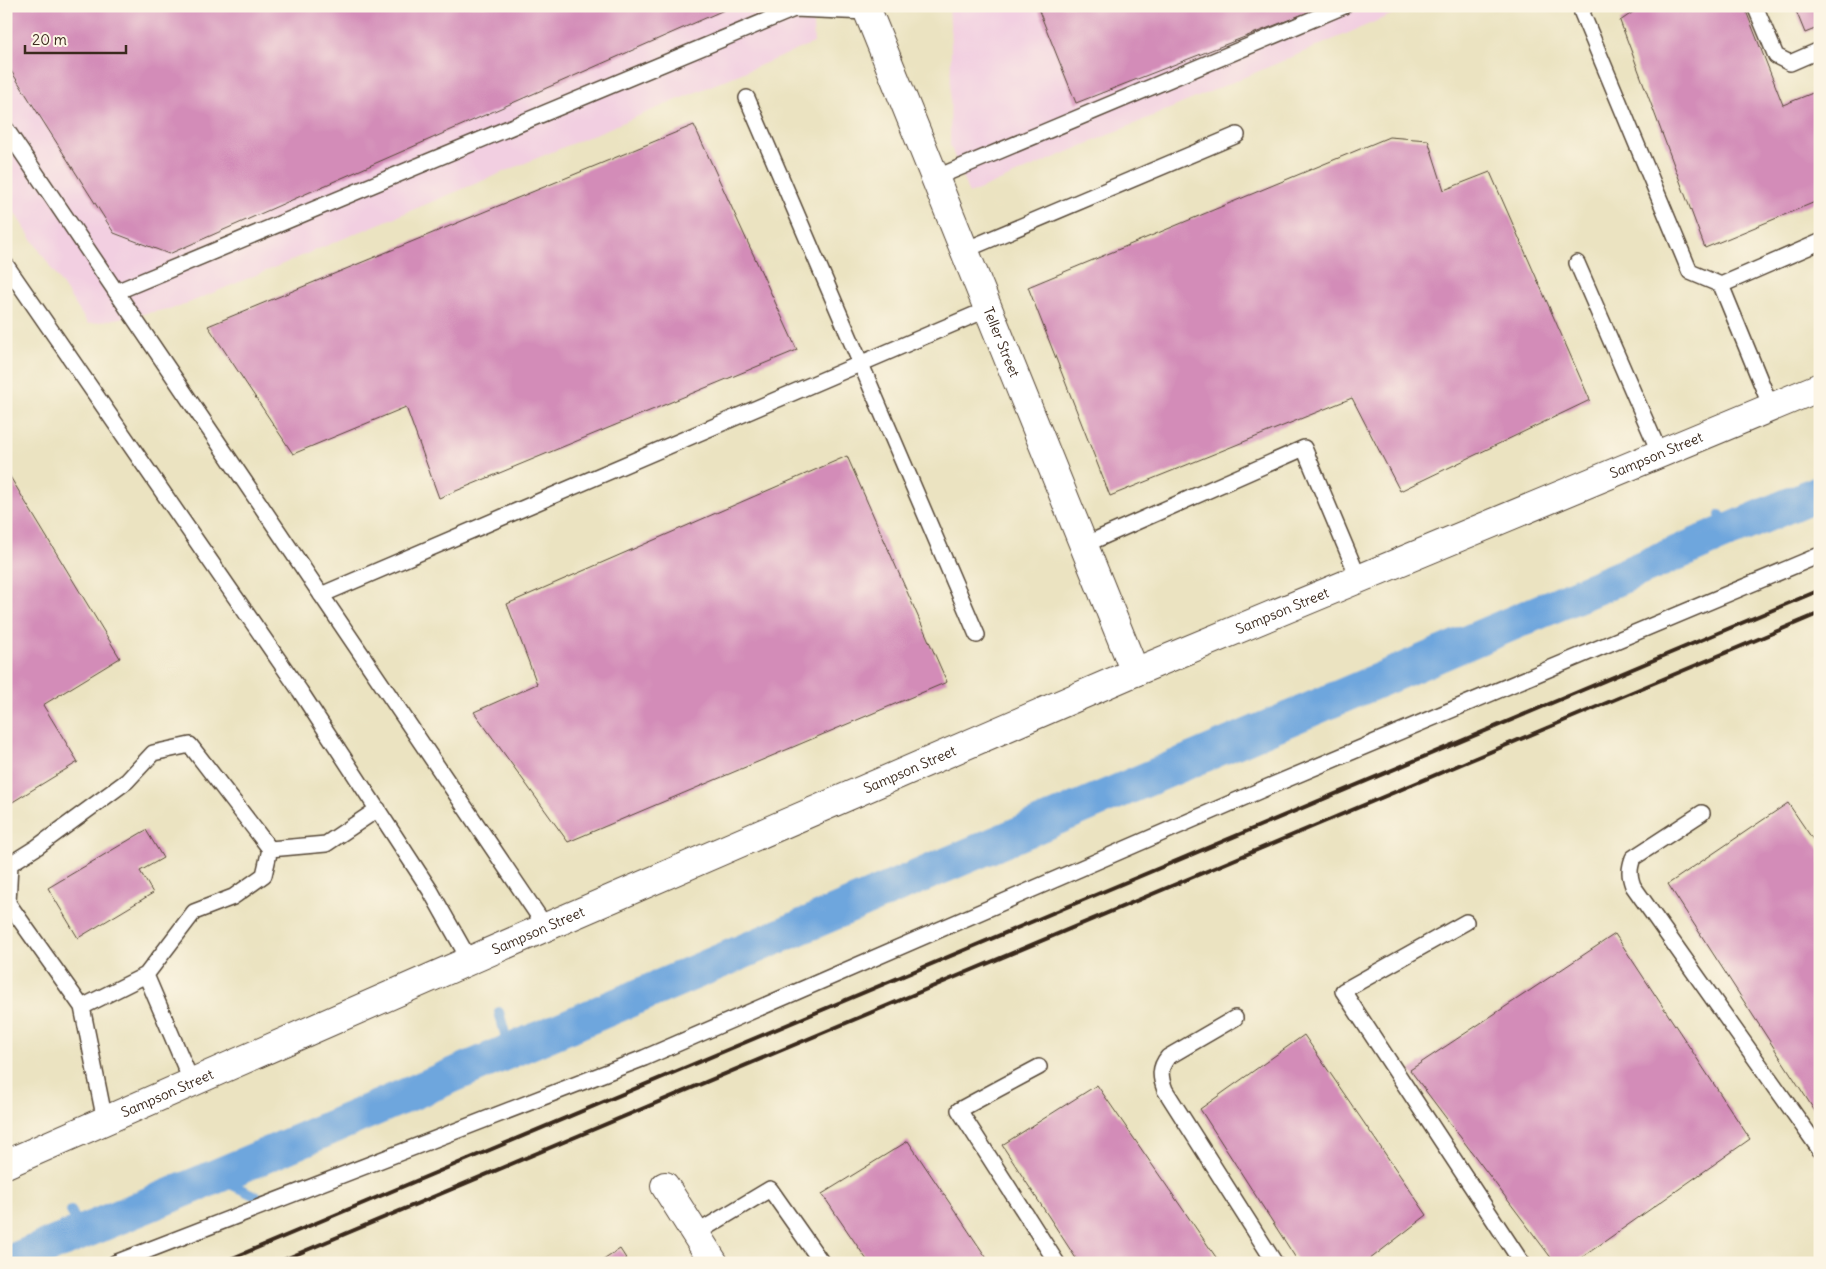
<svg xmlns="http://www.w3.org/2000/svg" width="1826" height="1269" font-family="Delius,sans-serif">
	<style>
		.built { fill: #f2cfe1 }
		.lines { fill: none; stroke-linecap: round; stroke-linejoin: round }
		.stream { stroke: #6ea6dd; stroke-width: 10 }
		.canal { stroke: #6ea6dd; stroke-width: 35 }
		.building { fill: #d38cb8 }
		.lane-casing { stroke: #554636; stroke-width: 18 }
		.street-casing { stroke: #554636; stroke-width: 30 }
		.secondary-casing { stroke: #554636; stroke-width: 30 }
		.lane { stroke: #fff; stroke-width: 15 }
		.street { stroke: #fff; stroke-width: 28 }
		.secondary { stroke: #fff; stroke-width: 28 }
		.rail { stroke: #3b2a1e; stroke-width: 4 }
		.labels { text-anchor: middle; dominant-baseline: central; stroke-width: 4; stroke-linejoin: round; paint-order: stroke }
		.street-label { font-size: 14px; fill: #3b2a1e; stroke: #fcf5e5 }
	</style>
	<rect width="100%" height="100%" fill="#fcf5e5"/>
	<filter id="ink" filterUnits="userSpaceOnUse"><feTurbulence type="fractalNoise" baseFrequency=".02" numOctaves="2"/><feDisplacementMap in="SourceGraphic" scale="10" xChannelSelector="R" yChannelSelector="G"/><feConvolveMatrix kernelMatrix="1 2 1 2 8 2 1 2 1" color-interpolation-filters="sRGB"/></filter>
	<filter id="wash" filterUnits="userSpaceOnUse"><feTurbulence type="fractalNoise" baseFrequency=".0096" numOctaves="4" result="noise"/><feDisplacementMap in="SourceGraphic" scale="20" xChannelSelector="R" yChannelSelector="G"/><feGaussianBlur stdDeviation="1.12" result="paint"/><feColorMatrix in="noise" values="0 0 0 0 0 0 0 0 0 0 0 0 0 0 0 0 0 1.4 0 .05"/><feComposite in="paint" operator="in"/></filter>
	<g filter="url(#wash)">
		<rect width="100%" height="100%" fill="#ebe3c1"/>
		<path class="built" d="M6,6H812L814,43L179,307L88,324L6,200Z
			M949,6H1412L969,194L950,145L951,40Z"/>
		<g class="lines">
			<path class="stream" d="M1720,515L1727,532
				M499,1012L510,1052
				M215,1177L264,1200
				M71,1211L81,1232"/>
			<path class="canal" d="M8,1263L203,1182L1820,492"/>
		</g>
		<g id="blocks">
			<path class="building" d="M6,6H733L169,254L114,233L6,63Z
				M1037,6H1324L1076,103Z
				M1642,6H1744L1783,105L1820,90V200L1705,248L1620,21Z
				M1794,6H1820V27L1805,33Z
				M694,125L797,350L439,498L406,407L293,454L208,326Z
				M1389,137L1428,140L1444,190L1490,172L1590,400L1400,491L1352,398L1110,496L1028,287Z
				M847,456L947,682L568,842L474,712L537,684L507,604Z
				M6,470L120,658L43,705L78,762L6,806Z
				M1788,803L1820,850V1119L1668,884Z
				M146,830L163,858L140,871L153,893L78,938L48,888Z
				M1615,934L1750,1139L1574,1263H1555L1410,1070Z
				M1304,1035L1427,1215L1365,1263H1299L1200,1109Z
				M1097,1085L1220,1263H1079L1002,1145Z
				M908,1141L990,1263H869L822,1194Z
				M620,1249L629,1263H599Z"/>
		</g>
	</g>
	<g filter="url(#ink)">
		<use href="#blocks" fill-opacity="0" stroke="#554636" stroke-width="1"/>
		<g class="lines">
			<defs>
				<path id="lane" d="M1585,6L1582,13L1690,272L1721,285L1771,407
					M1755,6L1776,56L1790,63L1820,50
					M747,98L977,635
					M6,129L546,927
					M935,178L1344,6
					M965,250L1237,135
					M1577,263L1660,454
					M6,265L300,691L430,890L470,961
					M1721,285L1820,242
					M116,292L794,9L868,12
					M1084,545L1304,448L1359,579
					M321,595L988,309
					M1702,813L1633,858C1629,869 1629,875 1633,886L1820,1150
					M270,849L326,844L378,809
					M1466,922L1343,991L1522,1263
					M146,975L192,1083
					M82,1007L146,975L194,912L233,897L264,875L270,849L190,745L153,753L127,781L37,847L10,864L8,903L82,1007L105,1121
					M1235,1018L1168,1057C1159,1068 1160,1077 1165,1090L1275,1263
					M1039,1067L959,1110L1057,1263
					M695,1234L770,1189L822,1263
					M115,1263L644,1058L1268,787L1820,555"/>
				<g id="street">
					<path id="s1" d="M868,12L1135,672"/>
					<path d="M665,1186L714,1263"/>
				</g>
				<g id="secondary">
					<path id="s2" d="M6,1164L546,927L1135,672L1820,387"/>
				</g>
			</defs>
			<use href="#lane" class="lane-casing"/>
			<use href="#street" class="street-casing"/>
			<use href="#secondary" class="secondary-casing"/>
			<use href="#lane" class="lane"/>
			<use href="#street" class="street"/>
			<use href="#secondary" class="secondary"/>
			<path class="rail" d="M221,1263L1820,590
				M276,1263L1820,613"/>
		</g>
	</g>
	<g class="labels">
		<g class="street-label">
			<text stroke="none"><textPath href="#s1" startOffset="356">Teller Street</textPath></text>
			<text stroke="none"><textPath href="#s2" startOffset="1796">Sampson Street</textPath></text>
			<text stroke="none"><textPath href="#s2" startOffset="1391">Sampson Street</textPath></text>
			<text stroke="none"><textPath href="#s2" startOffset="986">Sampson Street</textPath></text>
			<text stroke="none"><textPath href="#s2" startOffset="581">Sampson Street</textPath></text>
			<text stroke="none"><textPath href="#s2" startOffset="176">Sampson Street</textPath></text>
		</g>
	</g>
	<rect width="1826" height="1269" fill="none" stroke="#fcf5e5" stroke-width="25"/>
	<path d="M25 45v8h101v-8" fill="none" stroke="#3b2a1e" stroke-width="2.5"/>
	<text x="32" y="45" font-size="15" fill="#3b2a1e" stroke="#fcf5e5" stroke-width="4" paint-order="stroke">20 m</text>
</svg>
